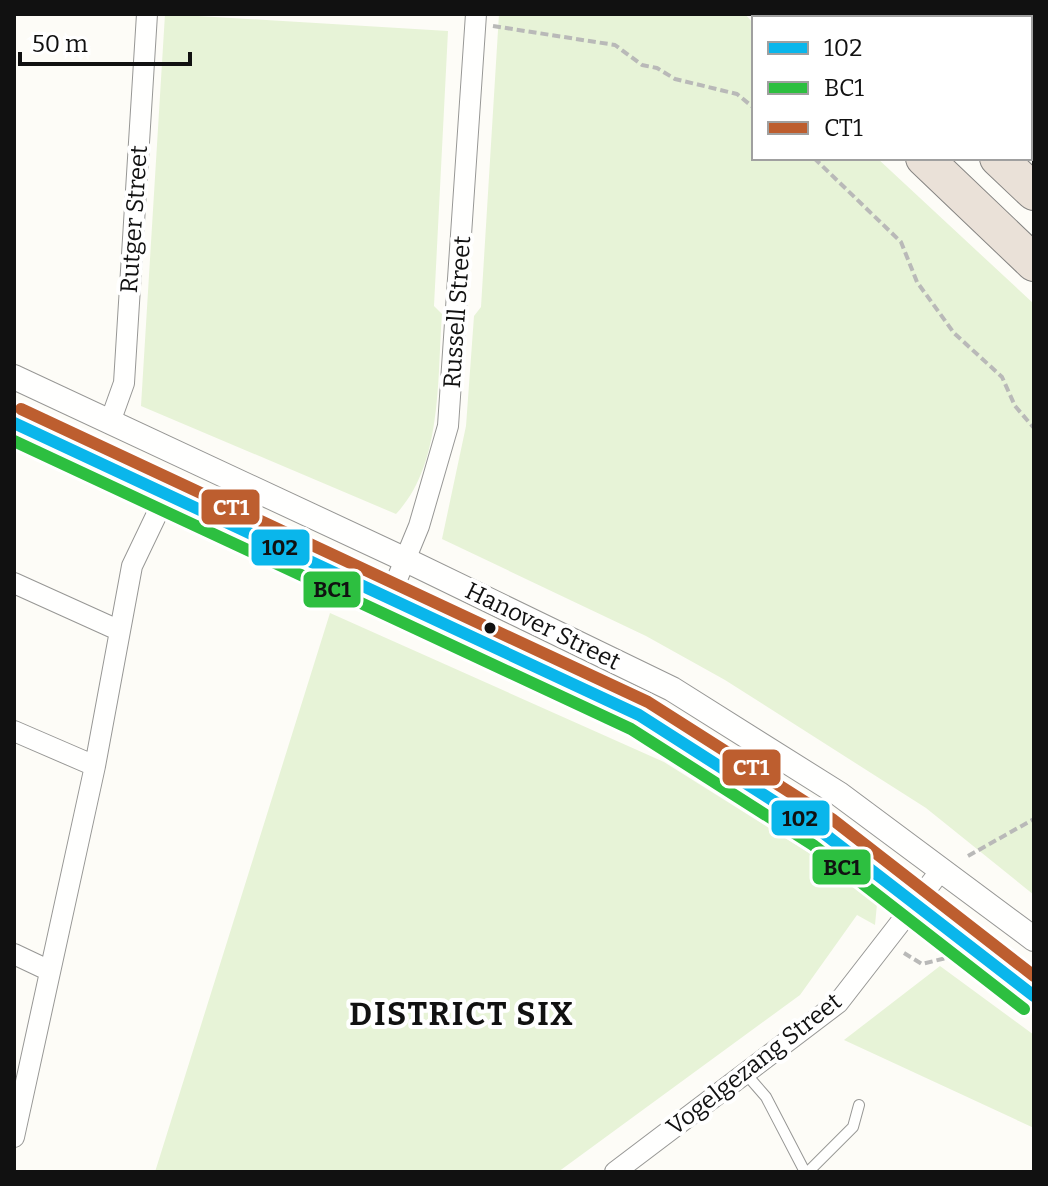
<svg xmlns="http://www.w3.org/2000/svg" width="1048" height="1186" font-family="Bitter,serif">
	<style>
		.green { fill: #e7f3d7 }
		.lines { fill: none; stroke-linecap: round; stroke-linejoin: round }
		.service-casing { stroke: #979795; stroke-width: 12 }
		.minor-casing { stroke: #979795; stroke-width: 22 }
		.tertiary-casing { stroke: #979795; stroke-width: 26 }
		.motorway-casing { stroke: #858482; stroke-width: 38 }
		.path { stroke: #b9b9b8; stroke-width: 4; stroke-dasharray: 8 4; stroke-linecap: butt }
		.service { stroke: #fffffe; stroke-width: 10 }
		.minor { stroke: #fffffe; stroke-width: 20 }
		.tertiary { stroke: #fffffe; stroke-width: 24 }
		.motorway { stroke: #eae1d8; stroke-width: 36 }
		.bus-1-casing { stroke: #fff; stroke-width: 18 }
		.bus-2-casing { stroke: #fff; stroke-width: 18 }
		.bus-3-casing { stroke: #fff; stroke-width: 18 }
		.bus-1 { stroke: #0ab6eb; stroke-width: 12 }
		.bus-2 { stroke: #2dbf40; stroke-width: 12 }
		.bus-3 { stroke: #bd5e2f; stroke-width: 12 }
		.bus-dot { fill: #111; stroke: #fff; stroke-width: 3 }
		.labels { text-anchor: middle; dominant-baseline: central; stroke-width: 8; stroke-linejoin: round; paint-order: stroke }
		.street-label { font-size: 24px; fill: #111; stroke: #fff }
		.district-label { font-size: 32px; font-weight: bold; letter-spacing: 2px; fill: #111; stroke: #fff }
		.line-badge { stroke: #fff; stroke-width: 3 }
		.badge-label { font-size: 22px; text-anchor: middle; font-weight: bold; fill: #fff }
		.pale-badge-label { font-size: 22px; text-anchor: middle; font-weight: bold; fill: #111 }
	</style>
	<rect width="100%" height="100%" fill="#fdfcf7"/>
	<path class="green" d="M165,14L448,31L434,306L442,314C437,378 443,465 396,514L141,406Z
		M499,14H745L754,24V158H877L1034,304V895L926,808L725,680L646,636L442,539L466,426L474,316L481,307Z
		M330,613L664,762L857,883L877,904L875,925L857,915L800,995L558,1172H155Z
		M940,966L1034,1035V1128L844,1040Z"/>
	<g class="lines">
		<defs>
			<path id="service" d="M746,1074L766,1097L805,1172
				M808,1172L853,1127L859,1105"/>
			<path id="minor" d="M110,422L124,383L147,14
				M14,583L118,630
				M388,601L419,526L448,426L476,14
				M14,731L95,766
				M14,954L50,971
				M14,1137L95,766L132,566L166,495
				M615,1172L838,1003L942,869"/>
			<path id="tertiary" d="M14,377L406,560L672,689L839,794L1034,939
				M14,423L639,715L822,832L1034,996"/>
			<path id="motorway" d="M786,14L789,18
				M854,14L858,18
				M924,158L1034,263
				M998,158L1034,192"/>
		</defs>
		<use href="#service" class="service-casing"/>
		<use href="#minor" class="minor-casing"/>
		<use href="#tertiary" class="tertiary-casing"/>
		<use href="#motorway" class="motorway-casing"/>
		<path class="path" d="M493,26L615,45L642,65L657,68L675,79L737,94L754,108
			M814,158L901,242L917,282L954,333L1002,377L1015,406L1034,428
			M968,856L1034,819
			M904,953L922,964L946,958"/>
		<use href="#service" class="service"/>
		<use href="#minor" class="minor"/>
		<use href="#tertiary" class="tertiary"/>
		<use href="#motorway" class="motorway"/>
		<defs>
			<path id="bus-1" d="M14,423L639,715L822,832L1034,996"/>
			<path id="bus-2" d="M14,441L631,729L813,845L1024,1009"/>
			<path id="bus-3" d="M21,409L648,702L832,819L1034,976"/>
		</defs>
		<use href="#bus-1" class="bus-1-casing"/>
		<use href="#bus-2" class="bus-2-casing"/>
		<use href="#bus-3" class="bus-3-casing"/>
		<use href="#bus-1" class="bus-1"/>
		<use href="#bus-2" class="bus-2"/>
		<use href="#bus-3" class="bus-3"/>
	</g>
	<circle class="bus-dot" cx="490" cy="628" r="7"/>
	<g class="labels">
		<g class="street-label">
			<text transform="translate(134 219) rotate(-86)">Rutger Street</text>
			<text transform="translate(457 312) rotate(-86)">Russell Street</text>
			<text transform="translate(543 626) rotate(26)">Hanover Street</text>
			<text transform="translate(754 1064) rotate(-38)">Vogelgezang Street</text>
		</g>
		<g class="district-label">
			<text x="462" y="1014">DISTRICT SIX</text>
		</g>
	</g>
	<g class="line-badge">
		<rect x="200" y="488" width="61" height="38" rx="8" fill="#bd5e2f"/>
		<rect x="250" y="528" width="61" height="39" rx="8" fill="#0ab6eb"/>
		<rect x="302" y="570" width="60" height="39" rx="8" fill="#2dbf40"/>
		<rect x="721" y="748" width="61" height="39" rx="8" fill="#bd5e2f"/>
		<rect x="770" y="799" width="61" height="38" rx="8" fill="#0ab6eb"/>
		<rect x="811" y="848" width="61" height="38" rx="8" fill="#2dbf40"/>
	</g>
	<g class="badge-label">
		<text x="231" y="515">CT1</text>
		<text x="751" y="775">CT1</text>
	</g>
	<g class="pale-badge-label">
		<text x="280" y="555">102</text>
		<text x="332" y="597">BC1</text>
		<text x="800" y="826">102</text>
		<text x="842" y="875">BC1</text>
	</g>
	<rect width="1048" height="1186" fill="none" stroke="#111111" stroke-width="32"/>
	<rect x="752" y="16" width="280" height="144" fill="#ffffff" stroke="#a0a0a0" stroke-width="2"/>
	<rect x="768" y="42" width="40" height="12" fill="#0ab6eb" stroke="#a0a0a0" stroke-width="2"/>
	<text x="824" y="56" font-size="24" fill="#111111">102</text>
	<rect x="768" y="82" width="40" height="12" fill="#2dbf40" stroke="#a0a0a0" stroke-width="2"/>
	<text x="824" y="96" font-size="24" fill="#111111">BC1</text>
	<rect x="768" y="122" width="40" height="12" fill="#bd5e2f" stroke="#a0a0a0" stroke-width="2"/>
	<text x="824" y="136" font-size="24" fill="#111111">CT1</text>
	<path d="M20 52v12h170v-12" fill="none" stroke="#111111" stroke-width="4"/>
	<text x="32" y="52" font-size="24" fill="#111111" stroke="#ffffff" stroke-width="6" paint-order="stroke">50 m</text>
</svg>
